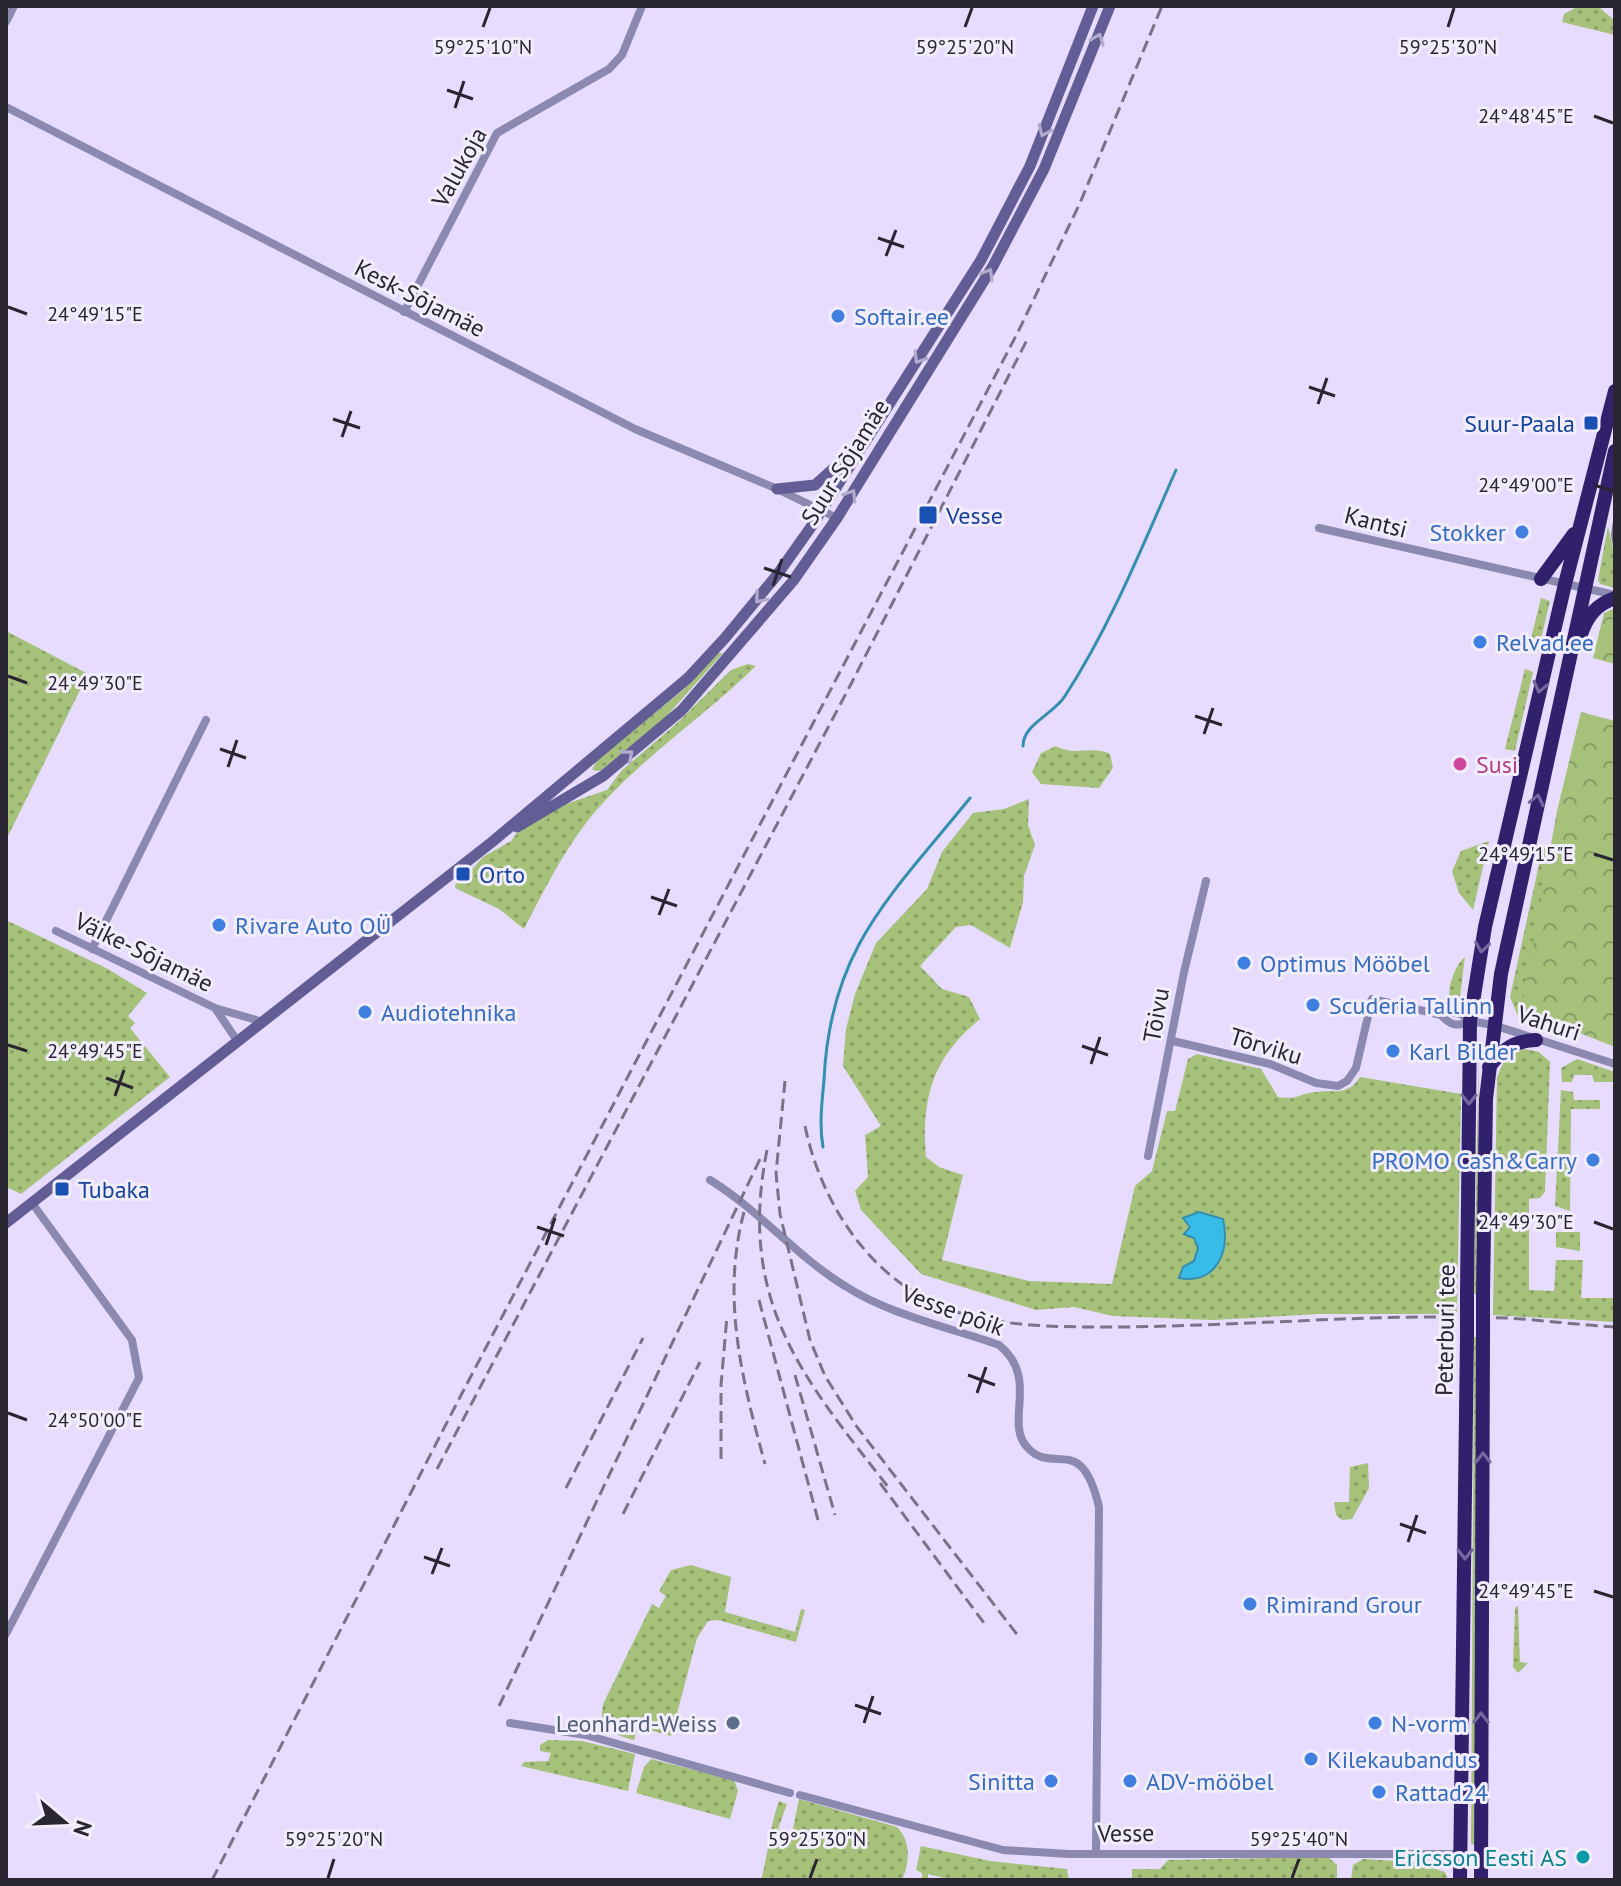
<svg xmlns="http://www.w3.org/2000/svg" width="1621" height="1886" font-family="'PT Sans',sans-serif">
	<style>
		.grass { fill: url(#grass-dots) }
		.forest { fill: url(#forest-crowns) }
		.water { fill: #39bbe7; stroke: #348eb0; stroke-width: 2 }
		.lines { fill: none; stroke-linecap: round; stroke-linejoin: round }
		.stream { stroke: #348eb0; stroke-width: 3 }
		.street { stroke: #8b89af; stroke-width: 8 }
		.secondary { stroke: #625d94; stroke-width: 11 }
		.highway { stroke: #31206c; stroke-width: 14 }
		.tram { stroke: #7a7388; stroke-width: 2 }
		.rail { stroke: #7a7388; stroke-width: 3; stroke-dasharray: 12 6; stroke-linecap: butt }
		.highway-bridge { stroke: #31206c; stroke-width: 14 }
		.oneway { stroke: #b1accd }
		.oneway2 { stroke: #75689e }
		.ticks { fill: none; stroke: #292531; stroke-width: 3 }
		.shop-dot { fill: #3f7fe0; stroke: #f2edfb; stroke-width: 3 }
		.transit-dot { fill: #1a4fb4; stroke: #f2edfb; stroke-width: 3 }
		.hotel-dot { fill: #d1479c; stroke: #f2edfb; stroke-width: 3 }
		.service-dot { fill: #5c6f8a; stroke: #f2edfb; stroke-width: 3 }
		.culture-dot { fill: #0f9aa8; stroke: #f2edfb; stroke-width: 3 }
		.labels { text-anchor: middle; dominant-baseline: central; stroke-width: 6; stroke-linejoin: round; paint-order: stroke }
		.street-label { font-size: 24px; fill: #292531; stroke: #f2edfb }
		.shop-label { font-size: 24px; fill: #366cbe; stroke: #f2edfb; text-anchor: start }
		.transit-label { font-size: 24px; fill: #164399; stroke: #f2edfb; text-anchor: start }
		.hotel-label { font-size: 24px; fill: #b23c85; stroke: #f2edfb; text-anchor: start }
		.service-label { font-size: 24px; fill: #4e5e75; stroke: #f2edfb; text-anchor: end }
		.culture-label { font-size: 24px; fill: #0d838f; stroke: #f2edfb; text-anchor: end }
		.ticks-label { font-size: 20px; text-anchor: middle; fill: #292531; stroke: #f2edfb; stroke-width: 6; stroke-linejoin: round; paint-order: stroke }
	</style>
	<defs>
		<pattern id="grass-dots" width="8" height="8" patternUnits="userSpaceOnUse" patternTransform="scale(2)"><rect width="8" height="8" fill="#a5c17a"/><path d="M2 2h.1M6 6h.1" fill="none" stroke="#869d65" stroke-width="1.8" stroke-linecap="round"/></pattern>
		<pattern id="forest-crowns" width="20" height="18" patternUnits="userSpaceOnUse" patternTransform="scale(2)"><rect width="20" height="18" fill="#a5c17a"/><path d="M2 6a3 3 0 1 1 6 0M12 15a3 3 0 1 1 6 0" fill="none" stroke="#869d65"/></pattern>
	</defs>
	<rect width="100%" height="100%" fill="#e7dcfe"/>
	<path class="grass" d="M1579,6H1598L1615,21V35L1562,22L1564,14Z
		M1608,526L1615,557V588L1600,584L1598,580Z
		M1541,598L1550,601L1538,652L1528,651Z
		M6,631L88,674L6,840Z
		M718,653H723L664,719L600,771L592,770L597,760L683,690Z
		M748,664L756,666C701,720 633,763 586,823C561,856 543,892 524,929L499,909L455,888L456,882L467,875L483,857L511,841L519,830L566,804L607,790L622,770L675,725L731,670Z
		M1525,669L1533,672L1515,751L1505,749Z
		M1056,746C1076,757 1091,745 1110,754L1113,768L1099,788L1041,784L1032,772L1041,753Z
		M1029,799L1028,825L1035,845L1024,876L1023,902L1010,948L971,925L956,927L920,966L942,989L969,997L980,1019C933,1057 921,1098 926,1157L939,1167L963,1175L942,1260L1029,1281L1112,1284L1135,1186L1152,1171L1167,1111H1175L1188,1059L1197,1054L1261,1069L1278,1097C1297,1100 1299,1094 1315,1092C1335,1089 1347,1097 1360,1077L1461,1094L1457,1314H1319L1213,1320L1113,1316L1074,1307L1036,1310L921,1274L861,1210L855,1191L868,1177L865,1135L881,1126L843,1066L846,1029L855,994L876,943L927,889L942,852L973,813L1004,809Z
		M1489,841L1473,910L1459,893L1452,871L1461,851Z
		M1543,846L1556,861L1534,1022L1517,1014L1510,997Z
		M6,920L108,969L147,993L128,1016L135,1023L130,1028L170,1077L21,1194L6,1187Z
		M1465,957L1459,1005L1453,1009C1444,997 1453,966 1465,957Z
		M1479,1041L1477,1294H1474Z
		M1524,1049L1539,1052L1550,1062L1545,1192L1540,1198L1529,1199V1290L1554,1291L1556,1260H1583L1581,1298H1615V1322L1493,1315L1497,1077L1507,1055Z
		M1577,1059L1615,1072V1082H1594L1592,1075H1574L1572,1082H1562L1561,1068Z
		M1561,1090L1573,1092L1574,1100H1600V1109H1571L1570,1211L1555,1206Z
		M1580,1232V1251L1556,1247V1232Z
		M1474,1337H1477L1475,1845L1471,1844Z
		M1368,1463L1369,1488L1352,1519L1342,1520L1336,1515L1334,1502H1349L1350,1467Z
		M691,1565L731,1577L725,1612L795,1632L801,1609L805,1610L796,1642L718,1620L708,1621L697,1638L671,1736L643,1728L637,1731L634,1740C612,1734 596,1728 604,1702L652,1604L659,1608L666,1596L659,1591L671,1570Z
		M1518,1606L1520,1662L1528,1663L1518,1673L1513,1667L1515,1608Z
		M548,1740L582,1741L635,1754L628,1791L521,1766L524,1762L548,1761L551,1753L540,1751V1745Z
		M651,1759L734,1780L738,1791L730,1819L636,1793L644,1767Z
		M799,1799L897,1827C911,1841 910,1862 902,1880H761C769,1852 769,1828 779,1801L787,1804L778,1829L792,1834Z
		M921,1846L990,1861L1067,1869L1069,1880H953L928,1874V1880H922V1873L916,1870Z
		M1328,1857L1337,1865V1880H1132V1869H1160L1168,1860Z
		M1363,1859L1413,1862L1445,1872L1448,1880H1351L1353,1865Z"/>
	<path class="forest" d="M1615,608V664L1593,658L1604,613Z
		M1581,712L1615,721V1047L1521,1010L1557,811Z"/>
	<path class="water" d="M1199,1212L1223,1219C1230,1251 1217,1285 1179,1278L1183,1267L1194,1261L1198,1248L1194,1238L1184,1234L1190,1227L1183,1218Z"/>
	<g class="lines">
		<path class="stream" d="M1023,746C1023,724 1054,714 1065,696C1111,625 1142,547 1176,470
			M823,1147C819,1125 822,1102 824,1080C830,947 892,895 970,798"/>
		<path class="street" d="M6,22L14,6
			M6,107L635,429L775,488L837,518
			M404,312L497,133L609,69L622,55L642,6
			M1319,528L1615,595
			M56,931L215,1008L263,1022
			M92,949L206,720
			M215,1008L238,1042
			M1441,1015C1451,1026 1457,1027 1470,1021
			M1173,1041L1270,1064L1316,1083L1338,1086L1347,1081L1356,1068L1372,999L1441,1015L1451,1012L1461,1014L1470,1021L1493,1025L1615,1064
			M1148,1156L1184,972L1206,881
			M710,1180C759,1210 796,1256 845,1286C890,1315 948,1327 999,1345C1040,1378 1004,1422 1027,1447C1053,1477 1081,1430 1099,1507L1096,1853
			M6,1634L139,1378L132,1340L32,1203
			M510,1723L586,1735L790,1793
			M800,1795L1003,1850L1069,1854H1461L1473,1858L1477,1867"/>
		<path class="secondary" d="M777,489L815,485L857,447
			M517,827L603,776L682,710L793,581L837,518L993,266L1044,169L1110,6
			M6,1223L492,842L688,678L725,638L777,575L811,527L981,260L1030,166L1093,6"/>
		<path class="highway" d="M1541,579L1574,534
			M1581,634C1588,615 1596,605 1615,598
			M1489,1067C1503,1049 1513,1041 1536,1040
			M1467,1293L1470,1021L1485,927L1565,584L1615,391
			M1483,1294L1486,1099L1501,974L1615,451
			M1460,1880L1467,1336
			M1481,1880L1483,1337"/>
		<path class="tram" d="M1615,513L1612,535L1615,551"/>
		<path class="rail" d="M785,1081L776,1173L780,1214L810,1340L825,1376L857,1427L1019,1637
			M805,1126C822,1208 876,1288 960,1313C1013,1328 1069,1327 1123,1327C1197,1326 1269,1322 1342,1319C1396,1317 1452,1316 1506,1318C1542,1320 1579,1325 1615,1327
			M767,1150C737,1301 802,1377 889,1488
			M744,1212C721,1298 742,1380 765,1464
			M759,1300L818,1520
			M795,1375L835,1515
			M721,1459V1385L727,1316
			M437,1469L851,684L1028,338
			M880,1483L987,1627
			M566,1488L643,1338
			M623,1514L700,1362
			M499,1706L760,1159
			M212,1880L459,1399L1018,332L1080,203L1162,6"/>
		<path class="highway-bridge" d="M1483,1294V1337
			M1467,1336V1293"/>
	</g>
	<defs><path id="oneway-chevron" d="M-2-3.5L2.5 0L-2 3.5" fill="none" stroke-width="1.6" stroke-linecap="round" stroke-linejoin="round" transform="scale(2)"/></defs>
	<g class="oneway">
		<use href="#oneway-chevron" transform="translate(1098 39) rotate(-69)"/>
		<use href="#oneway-chevron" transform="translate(1044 131) rotate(113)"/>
		<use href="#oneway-chevron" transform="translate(988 274) rotate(-59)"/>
		<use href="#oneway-chevron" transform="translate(919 358) rotate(123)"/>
		<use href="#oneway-chevron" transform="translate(851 495) rotate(-58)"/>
		<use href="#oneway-chevron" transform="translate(760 598) rotate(129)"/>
		<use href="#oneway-chevron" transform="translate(628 755) rotate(-40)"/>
	</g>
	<g class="oneway2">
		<use href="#oneway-chevron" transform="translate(1540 687) rotate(103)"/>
		<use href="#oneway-chevron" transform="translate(1537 800) rotate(-77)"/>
		<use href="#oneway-chevron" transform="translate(1482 947) rotate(99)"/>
		<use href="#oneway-chevron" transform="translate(1469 1099) rotate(91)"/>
		<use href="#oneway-chevron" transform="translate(1483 1458) rotate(-90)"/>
		<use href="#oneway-chevron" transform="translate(1465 1554) rotate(90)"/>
		<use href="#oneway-chevron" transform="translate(1481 1718) rotate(-90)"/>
	</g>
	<path class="ticks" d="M483,27L490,8M965,27L972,8M1448,27L1454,8M447,90L473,99M455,108L464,81M1594,116L1613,123M878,238L904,247M886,256L896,230M8,307L27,314M1309,387L1335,396M1318,404L1327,378M333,419L360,428M342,437L351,411M1594,485L1613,491M764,568L791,577M773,586L782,559M8,676L27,683M1195,716L1222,725M1204,734L1213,708M220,749L246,758M228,767L237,740M1594,854L1613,860M651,897L677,906M659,915L669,889M8,1045L27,1051M1082,1046L1108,1055M1091,1064L1100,1037M106,1078L133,1088M115,1096L124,1070M1594,1222L1613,1229M537,1227L564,1236M546,1245L555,1218M968,1375L995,1385M977,1393L986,1367M8,1413L27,1420M1400,1524L1426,1533M1408,1542L1417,1515M424,1557L450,1566M432,1574L442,1548M1594,1591L1613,1597M855,1705L881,1714M864,1723L873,1696M328,1878L334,1859M810,1878L817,1859M1292,1878L1299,1859"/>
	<g class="shop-dot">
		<circle cx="838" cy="316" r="8"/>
		<circle cx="1522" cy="532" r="8"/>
		<circle cx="1480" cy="642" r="8"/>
		<circle cx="219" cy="925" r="8"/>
		<circle cx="1244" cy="963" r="8"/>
		<circle cx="1313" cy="1005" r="8"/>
		<circle cx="365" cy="1012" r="8"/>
		<circle cx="1393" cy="1051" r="8"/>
		<circle cx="1593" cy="1160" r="8"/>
		<circle cx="1250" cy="1604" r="8"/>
		<circle cx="1375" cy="1723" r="8"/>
		<circle cx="1311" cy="1759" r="8"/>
		<circle cx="1051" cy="1781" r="8"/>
		<circle cx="1130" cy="1781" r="8"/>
		<circle cx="1379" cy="1792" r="8"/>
	</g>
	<g class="transit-dot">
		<rect x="1583" y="415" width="16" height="16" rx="4"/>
		<rect x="918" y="505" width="20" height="20" rx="4"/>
		<rect x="455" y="866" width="16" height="16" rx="4"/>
		<rect x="54" y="1181" width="16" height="16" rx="4"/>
	</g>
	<circle class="hotel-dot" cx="1460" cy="764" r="8"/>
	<circle class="service-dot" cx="733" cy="1723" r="8"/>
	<circle class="culture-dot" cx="1583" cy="1857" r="8"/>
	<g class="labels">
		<g class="street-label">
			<text transform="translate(459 167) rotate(-61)">Valukoja</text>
			<text transform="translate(420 298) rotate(27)">Kesk-Sõjamäe</text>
			<text transform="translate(845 462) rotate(-58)">Suur-Sõjamäe</text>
			<text transform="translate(1376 522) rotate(14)">Kantsi</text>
			<text transform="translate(144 952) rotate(26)">Väike-Sõjamäe</text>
			<text transform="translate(1156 1015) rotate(-80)">Tõivu</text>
			<text transform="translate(1549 1023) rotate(18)">Vahuri</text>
			<text transform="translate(1266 1046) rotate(17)">Tõrviku</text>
			<text transform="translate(953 1310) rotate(20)">Vesse põik</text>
			<text transform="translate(1445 1330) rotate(-89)">Peterburi tee</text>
			<text transform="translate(1126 1833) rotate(-1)">Vesse</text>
		</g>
		<g class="shop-label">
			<text x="854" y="316">Softair.ee</text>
			<text x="1506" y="532" text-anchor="end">Stokker</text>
			<text x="1496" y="642">Relvad.ee</text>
			<text x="235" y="925">Rivare Auto OÜ</text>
			<text x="1260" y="963">Optimus Mööbel</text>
			<text x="1329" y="1005">Scuderia Tallinn</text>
			<text x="381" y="1012">Audiotehnika</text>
			<text x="1409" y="1051">Karl Bilder</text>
			<text x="1577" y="1160" text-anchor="end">PROMO Cash&amp;Carry</text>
			<text x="1266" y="1604">Rimirand Grour</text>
			<text x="1391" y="1723">N-vorm</text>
			<text x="1327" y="1759">Kilekaubandus</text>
			<text x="1035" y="1781" text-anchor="end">Sinitta</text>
			<text x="1146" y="1781">ADV-mööbel</text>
			<text x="1395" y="1792">Rattad24</text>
		</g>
		<g class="transit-label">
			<text x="1575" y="423" text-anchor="end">Suur-Paala</text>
			<text x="946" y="515">Vesse</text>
			<text x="479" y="874">Orto</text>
			<text x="78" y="1189">Tubaka</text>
		</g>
		<g class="hotel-label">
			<text x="1476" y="764">Susi</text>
		</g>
		<g class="service-label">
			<text x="717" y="1723">Leonhard-Weiss</text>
		</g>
		<g class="culture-label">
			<text x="1567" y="1857">Ericsson Eesti AS</text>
		</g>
	</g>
	<g class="ticks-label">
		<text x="483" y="54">59°25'10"N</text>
		<text x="965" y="54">59°25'20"N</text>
		<text x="1448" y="54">59°25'30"N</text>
		<text x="1526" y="123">24°48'45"E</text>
		<text x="95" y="321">24°49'15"E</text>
		<text x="1526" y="492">24°49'00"E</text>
		<text x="95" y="690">24°49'30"E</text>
		<text x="1526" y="861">24°49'15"E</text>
		<text x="95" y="1058">24°49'45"E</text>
		<text x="1526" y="1229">24°49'30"E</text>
		<text x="95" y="1427">24°50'00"E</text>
		<text x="1526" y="1598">24°49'45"E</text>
		<text x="334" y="1846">59°25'20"N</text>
		<text x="817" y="1846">59°25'30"N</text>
		<text x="1299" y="1846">59°25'40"N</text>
	</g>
	<rect width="1621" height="1886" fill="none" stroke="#292531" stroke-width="16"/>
	<g transform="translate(64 1822) rotate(109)" stroke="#f2edfb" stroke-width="6" paint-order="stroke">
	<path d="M0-6L14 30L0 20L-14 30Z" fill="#292531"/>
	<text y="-12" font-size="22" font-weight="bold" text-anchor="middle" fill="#292531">N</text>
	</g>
</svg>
